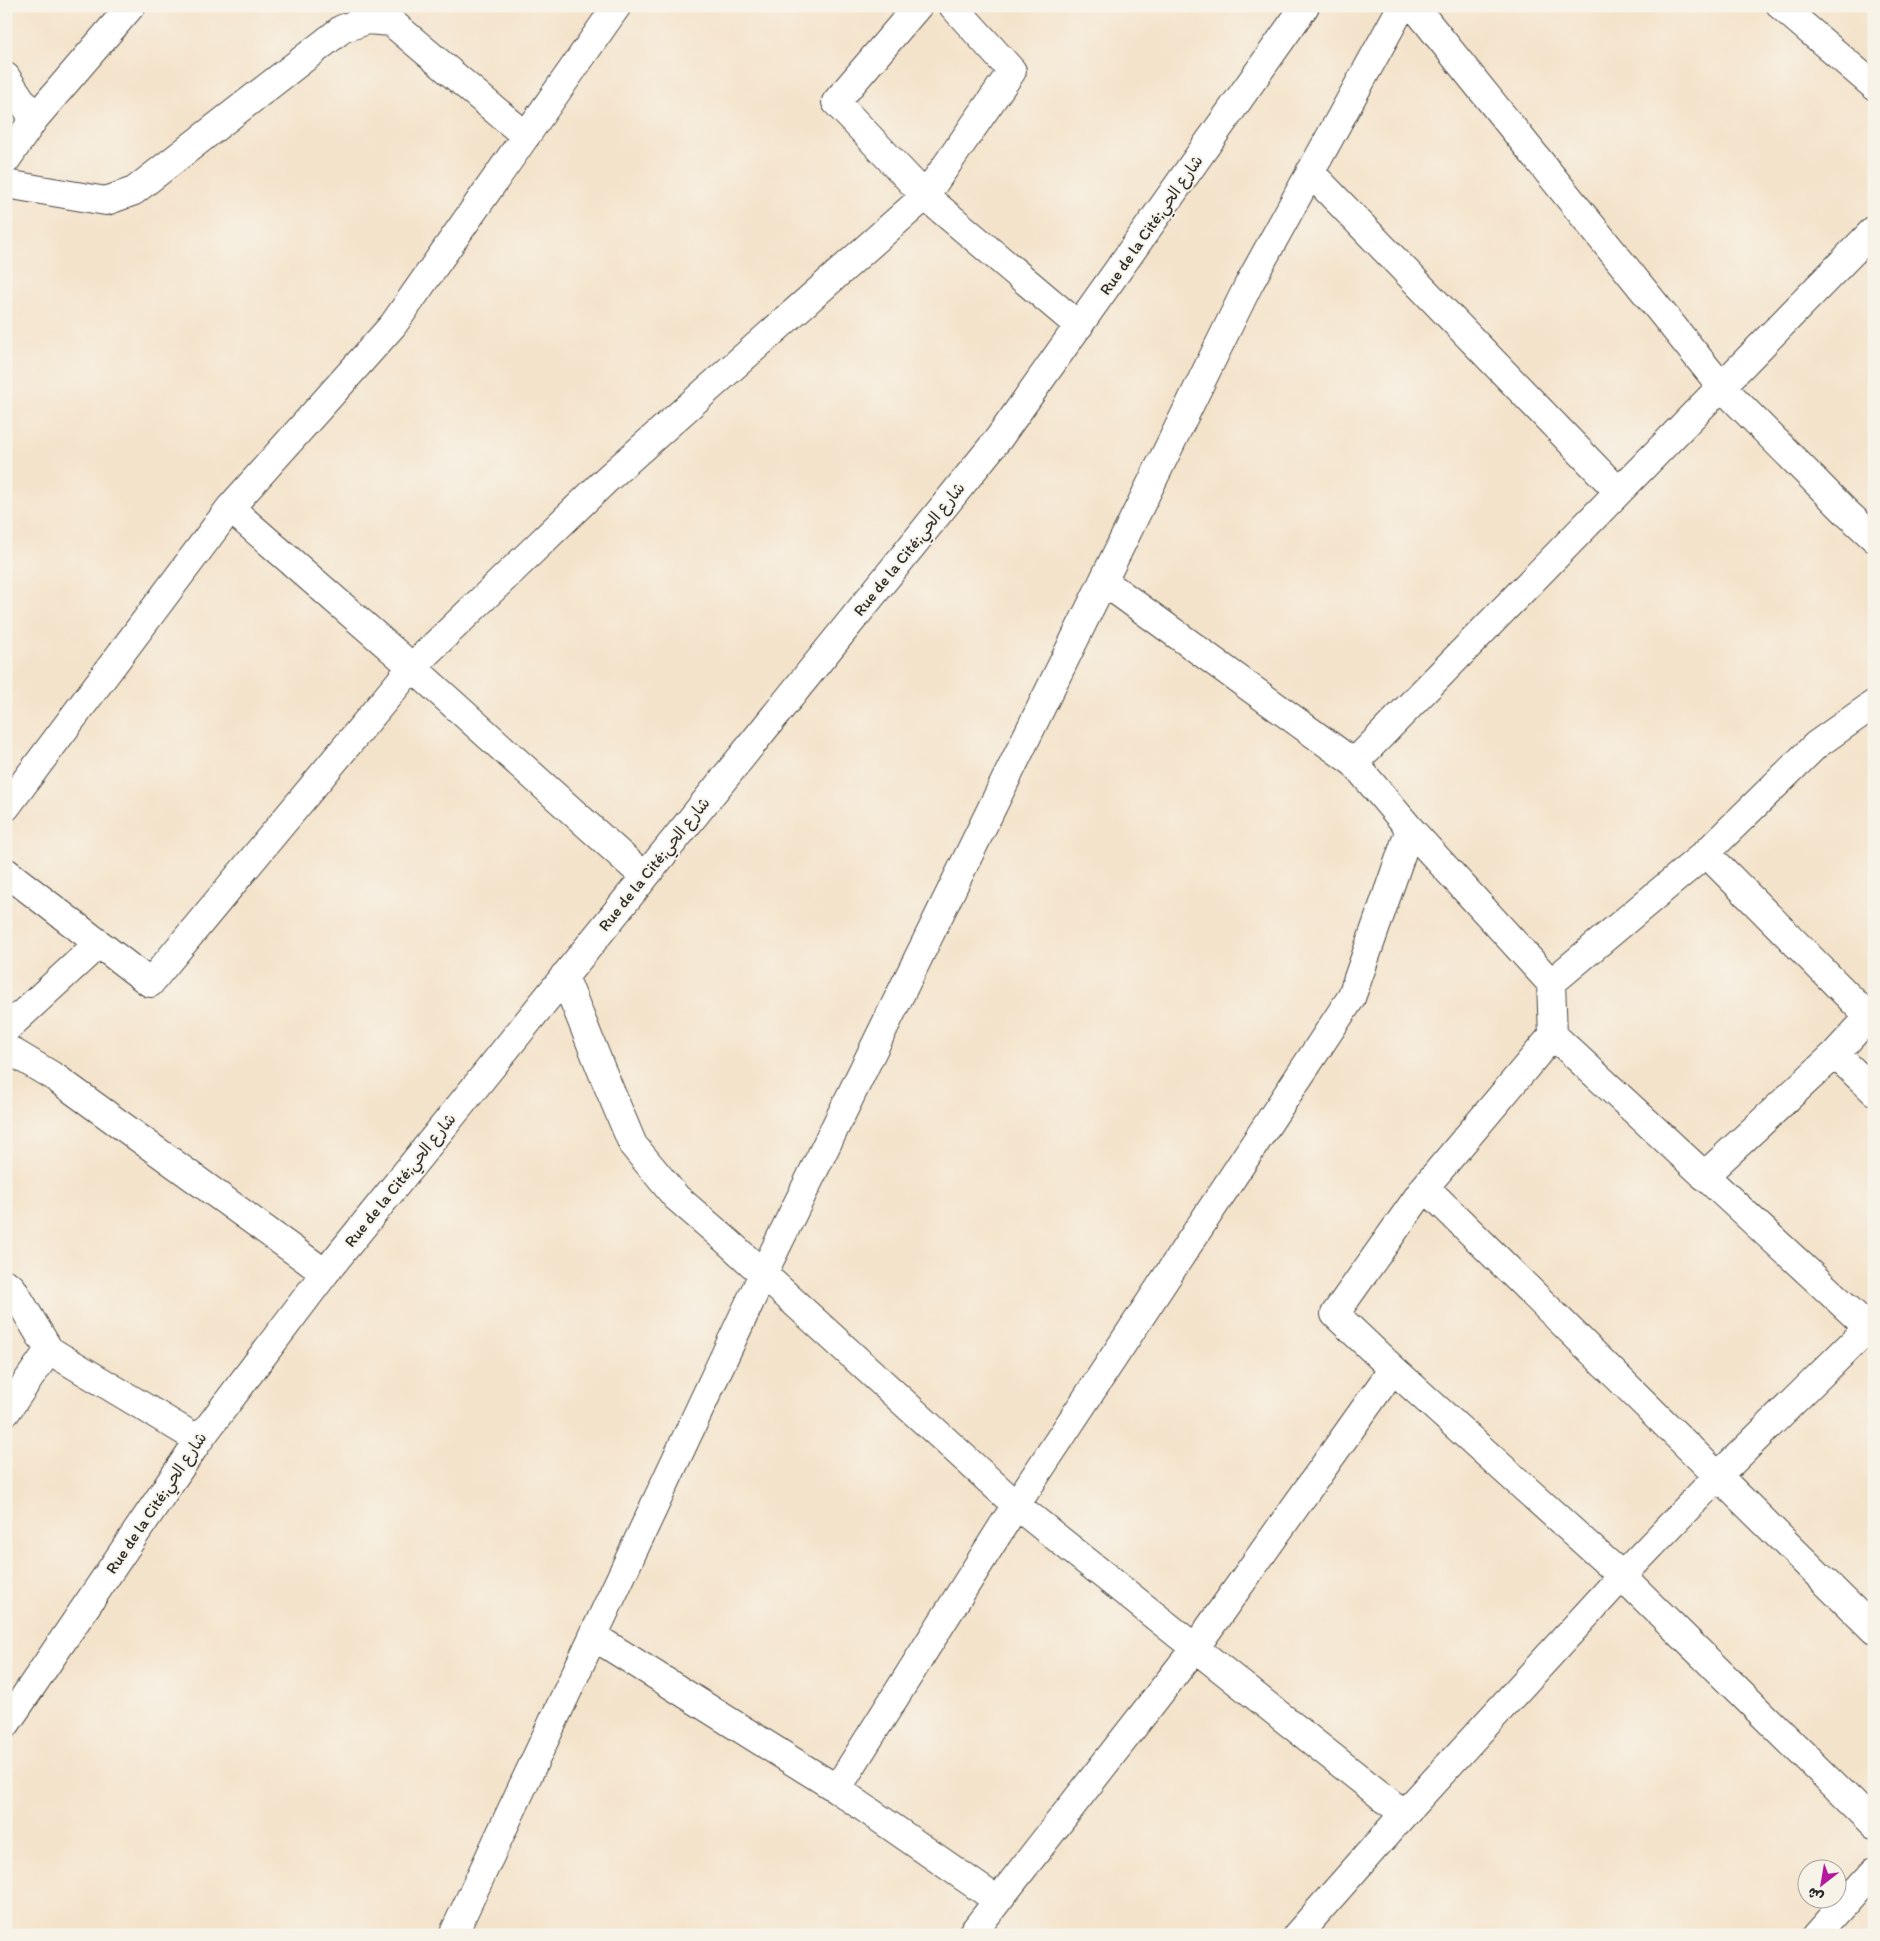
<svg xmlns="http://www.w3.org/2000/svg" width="1880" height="1941" font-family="Itim,'Playpen Sans Arabic',sans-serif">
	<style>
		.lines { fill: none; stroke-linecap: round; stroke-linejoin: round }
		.minor-casing { stroke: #494743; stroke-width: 30 }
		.minor { stroke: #fff; stroke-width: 28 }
		.labels { text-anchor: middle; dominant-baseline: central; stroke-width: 4; stroke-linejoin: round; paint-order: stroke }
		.street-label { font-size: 16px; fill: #2b2b2b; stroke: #f7f3e8 }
	</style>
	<rect width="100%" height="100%" fill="#f7f3e8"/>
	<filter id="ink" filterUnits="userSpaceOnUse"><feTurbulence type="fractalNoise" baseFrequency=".02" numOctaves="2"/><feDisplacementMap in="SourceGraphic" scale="10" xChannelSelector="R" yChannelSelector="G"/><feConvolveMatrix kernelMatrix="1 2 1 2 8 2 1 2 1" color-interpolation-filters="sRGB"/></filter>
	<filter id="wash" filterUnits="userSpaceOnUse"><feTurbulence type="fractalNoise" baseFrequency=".0096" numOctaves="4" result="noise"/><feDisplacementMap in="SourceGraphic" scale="20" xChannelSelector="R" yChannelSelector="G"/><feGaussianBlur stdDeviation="1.12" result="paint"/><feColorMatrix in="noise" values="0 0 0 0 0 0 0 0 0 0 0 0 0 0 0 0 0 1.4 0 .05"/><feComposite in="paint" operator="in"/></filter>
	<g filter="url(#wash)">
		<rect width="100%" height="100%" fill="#f4e3cb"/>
	</g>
	<g filter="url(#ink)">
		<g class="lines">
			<defs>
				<path id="minor" d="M918,6L836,102L925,196L1079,326
					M1414,6L1721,386L1848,514L1874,538
					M1781,6L1874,86
					M6,77L34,119L131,6
					M6,160L34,119
					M1310,172L1618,491
					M6,184L106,201L134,191L342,29L367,20L391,22L526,136
					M230,508L412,667L606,480L925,196L1012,71L953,6
					M1103,581L1354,763L1410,829L1551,983L1553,1035L1874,1333
					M1354,763L1874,230
					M6,807L230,508L393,325L617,6
					M6,872L150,983L412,667L644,876
					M564,976L601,1069L633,1145L676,1197L727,1241L1016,1505L1195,1648L971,1935
					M1551,983L1706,853L1816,745L1874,704
					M6,1029L98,944
					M1553,1035L1425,1187L1874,1630
					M6,1048L56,1078L325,1273
					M1835,1054L1874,1091
					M1704,1176L1835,1054L1869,1017L1706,853
					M6,1284L12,1288L49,1350L6,1412
					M1868,1328L1717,1477L1622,1576L1874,1824
					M49,1350L199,1440
					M1393,1369L1622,1576L1404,1814L1195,1648Z
					M1393,1369L1335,1314L1425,1187
					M593,1636L837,1789L997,1900
					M6,1724L199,1440L325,1273L999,438L1305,6
					M837,1789L1016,1505L1351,998L1410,829
					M453,1935L763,1274L1249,284L1402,6
					M1297,1935L1404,1814
					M1817,1935L1874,1871"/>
			</defs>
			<use href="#minor" class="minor-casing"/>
			<use href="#minor" class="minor"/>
		</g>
	</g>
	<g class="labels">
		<g class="street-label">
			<text transform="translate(1151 225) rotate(-55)">Rue de la Cité;شارع الحي</text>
			<text transform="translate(909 549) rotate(-51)">Rue de la Cité;شارع الحي</text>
			<text transform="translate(654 864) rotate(-51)">Rue de la Cité;شارع الحي</text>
			<text transform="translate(400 1180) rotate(-51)">Rue de la Cité;شارع الحي</text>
			<text transform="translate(156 1503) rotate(-56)">Rue de la Cité;شارع الحي</text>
		</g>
	</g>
	<rect width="1880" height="1941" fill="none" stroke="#f7f3e8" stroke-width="25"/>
	<g transform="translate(1822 1884) rotate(211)"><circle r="24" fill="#f7f3e8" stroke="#a5a39c"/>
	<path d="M0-4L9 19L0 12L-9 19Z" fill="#b5179e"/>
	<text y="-8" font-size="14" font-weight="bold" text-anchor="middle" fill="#2b2b2b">ش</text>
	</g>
</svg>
